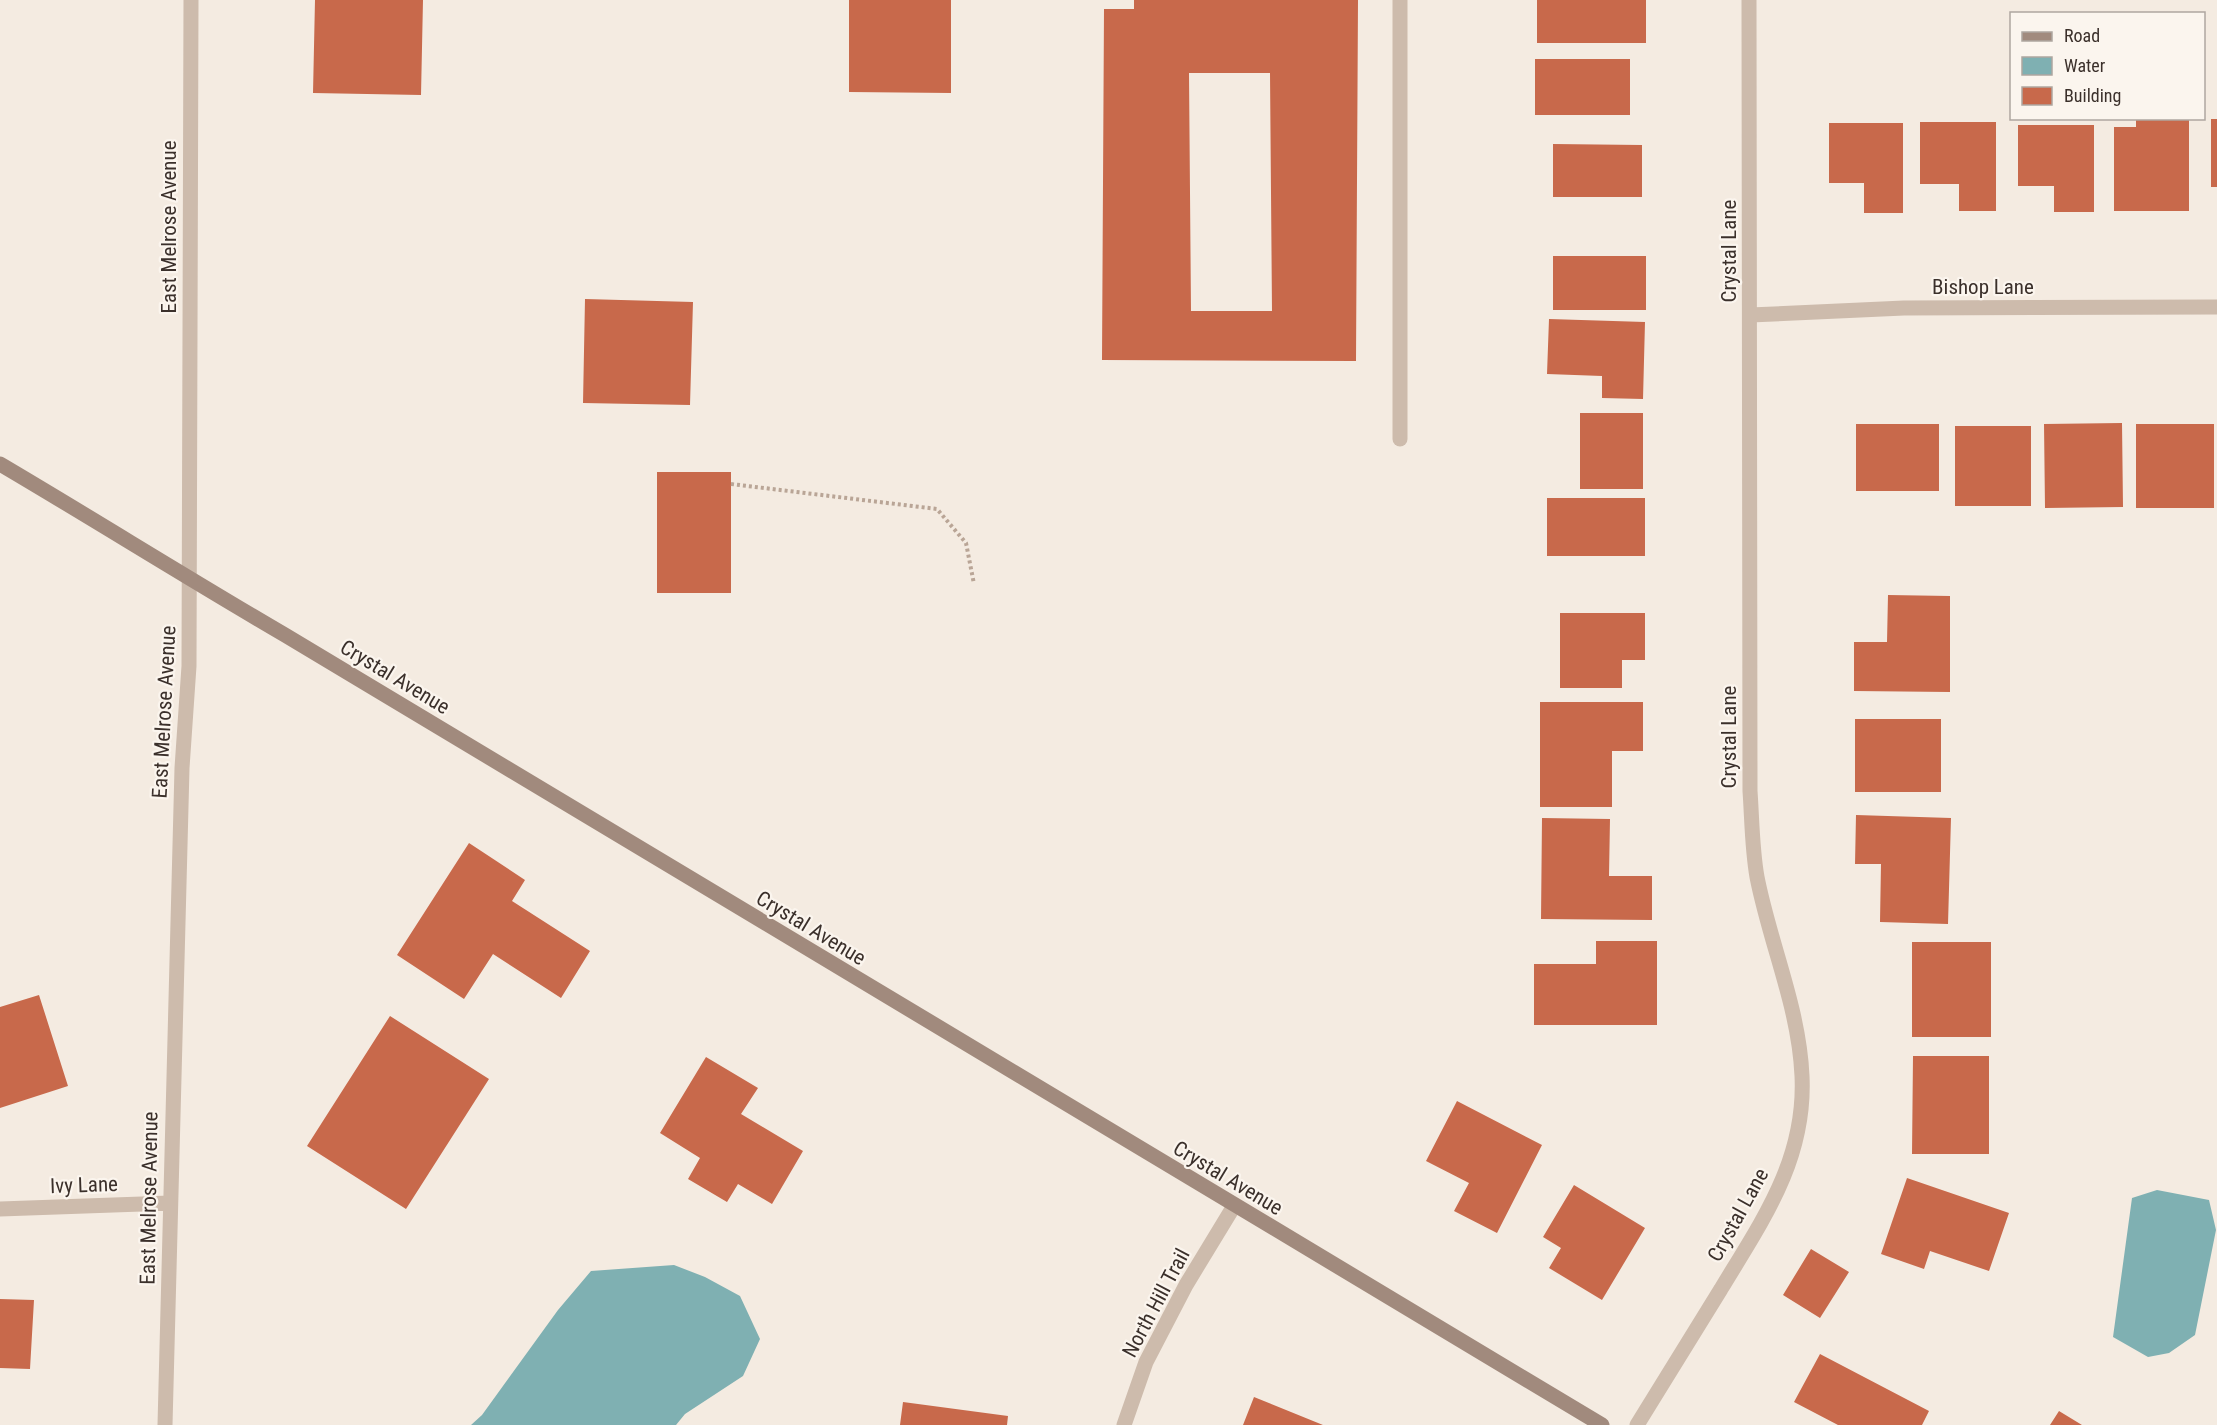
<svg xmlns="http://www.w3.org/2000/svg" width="2217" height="1425" font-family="'Roboto Condensed',sans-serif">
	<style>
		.water { fill: #7fb0b2 }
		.building { fill: #c8694b; fill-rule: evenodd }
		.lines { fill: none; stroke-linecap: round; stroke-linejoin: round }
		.path { stroke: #b9a596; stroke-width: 4; stroke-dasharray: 3 3; stroke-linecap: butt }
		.lane { stroke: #cdbbac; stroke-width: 15 }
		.street { stroke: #cdbbac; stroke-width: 15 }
		.secondary { stroke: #a18a7d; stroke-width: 15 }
		.labels { text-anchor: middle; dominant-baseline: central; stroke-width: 4.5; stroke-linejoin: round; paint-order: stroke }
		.street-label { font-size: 21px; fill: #3b302b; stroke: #fbf5ee }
	</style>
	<rect width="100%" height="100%" fill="#f4ebe1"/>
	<path class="water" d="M2157,1190L2209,1200L2216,1230L2195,1335L2169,1353L2148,1357L2113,1337L2132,1198Z
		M674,1265L705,1277L740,1296L760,1339L743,1376L685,1414L676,1425H471L482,1415L558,1310L591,1271Z"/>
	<path class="building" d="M315,0H423L421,95L313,93Z
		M849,0H951V93L849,92Z
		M1134,0H1358L1356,361L1102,360L1104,9H1134ZM1189,73H1270L1272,311H1191Z
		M1537,0H1646V43H1537Z
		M1535,59H1630V115H1535Z
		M2136,118H2189V211H2114V127H2136Z
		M2211,119H2217V187H2211Z
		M1920,122H1996V211H1959V184H1920Z
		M1829,123H1903V213H1864V183H1829Z
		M2018,125H2094V212H2054V186H2018Z
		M1553,144L1642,145V197H1553Z
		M1553,256H1646V310H1553Z
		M585,299L693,302L690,405L583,403Z
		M1549,319L1645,322L1643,399L1602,398V376L1547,374Z
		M1580,413H1643V489H1580Z
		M2122,423L2123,507L2045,508L2044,424Z
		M1856,424H1939V491H1856Z
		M2136,424H2214V508H2136Z
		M1955,426H2031V506H1955Z
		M657,472H731V593H657Z
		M1547,498H1645V556H1547Z
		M1888,595L1950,596V692L1854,691V642H1887Z
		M1560,613H1645V660H1622V688H1560Z
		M1540,702H1643V751H1612V807H1540Z
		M1855,719H1941V792H1855Z
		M1856,815L1951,818L1948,924L1880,922L1881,864H1855Z
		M1542,818L1610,819L1609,876H1652V920L1541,919Z
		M469,843L525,880L512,901L590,951L561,998L493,954L464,999L397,955Z
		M1596,941H1657V1025H1534V964H1596Z
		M1912,942H1991V1037H1912Z
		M39,995L68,1086L0,1108V1007Z
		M390,1016L489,1079L406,1209L307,1146Z
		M1913,1056H1989V1154H1912Z
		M706,1057L758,1088L741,1114L803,1151L772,1204L738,1184L727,1202L688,1179L700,1158L660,1133Z
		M1457,1101L1542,1145L1497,1233L1454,1211L1469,1183L1426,1161Z
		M1907,1178L2009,1213L1989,1271L1930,1251L1924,1269L1881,1254Z
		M1574,1185L1645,1228L1602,1300L1549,1268L1561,1248L1543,1237Z
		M1811,1249L1849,1272L1820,1318L1783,1295Z
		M0,1299L34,1300L30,1369L0,1368Z
		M1820,1354L1929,1411L1922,1425H1838L1794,1402Z
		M1254,1397L1323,1425H1243Z
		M903,1402L1008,1416L1007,1425H900Z
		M2059,1411L2082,1425H2050Z"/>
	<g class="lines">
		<path class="path" d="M731,484L937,509L966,543L974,584"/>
		<path class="lane" d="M1400,0V439"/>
		<path class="street" d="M1750,315L1904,308L2217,307
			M0,1209L170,1203
			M165,1425L182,768L189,666L191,0
			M1124,1425L1146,1362L1186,1285L1234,1206
			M1637,1425C1665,1379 1693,1334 1721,1289C1762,1221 1806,1160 1802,1076C1799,1007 1770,944 1757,877C1752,849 1752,819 1750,791L1749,0"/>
		<path class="secondary" d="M0,464C95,520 189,579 285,635L1602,1425"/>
	</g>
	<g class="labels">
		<g class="street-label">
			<text transform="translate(169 227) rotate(-90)">East Melrose Avenue</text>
			<text transform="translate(1729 251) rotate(-90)">Crystal Lane</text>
			<text x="1983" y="287">Bishop Lane</text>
			<text transform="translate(395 677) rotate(31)">Crystal Avenue</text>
			<text transform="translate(164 712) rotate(-87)">East Melrose Avenue</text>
			<text transform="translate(1729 737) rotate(-90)">Crystal Lane</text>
			<text transform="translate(811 928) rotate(31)">Crystal Avenue</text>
			<text transform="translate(1228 1178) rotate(31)">Crystal Avenue</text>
			<text transform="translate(84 1185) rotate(-2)">Ivy Lane</text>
			<text transform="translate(149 1198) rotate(-89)">East Melrose Avenue</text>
			<text transform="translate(1738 1215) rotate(-61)">Crystal Lane</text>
			<text transform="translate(1156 1303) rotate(-62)">North Hill Trail</text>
		</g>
	</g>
	<rect x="2010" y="12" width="195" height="108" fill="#fbf5ee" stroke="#aea6a0" stroke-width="1.5"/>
	<rect x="2022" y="32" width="30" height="9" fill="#a18a7d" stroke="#aea6a0" stroke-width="1.5"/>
	<text x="2064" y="42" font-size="18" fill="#3b302b">Road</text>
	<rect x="2022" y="57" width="30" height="18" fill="#7fb0b2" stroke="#aea6a0" stroke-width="1.5"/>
	<text x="2064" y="72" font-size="18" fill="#3b302b">Water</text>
	<rect x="2022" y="87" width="30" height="18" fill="#c8694b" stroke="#aea6a0" stroke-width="1.5"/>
	<text x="2064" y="102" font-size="18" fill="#3b302b">Building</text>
</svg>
